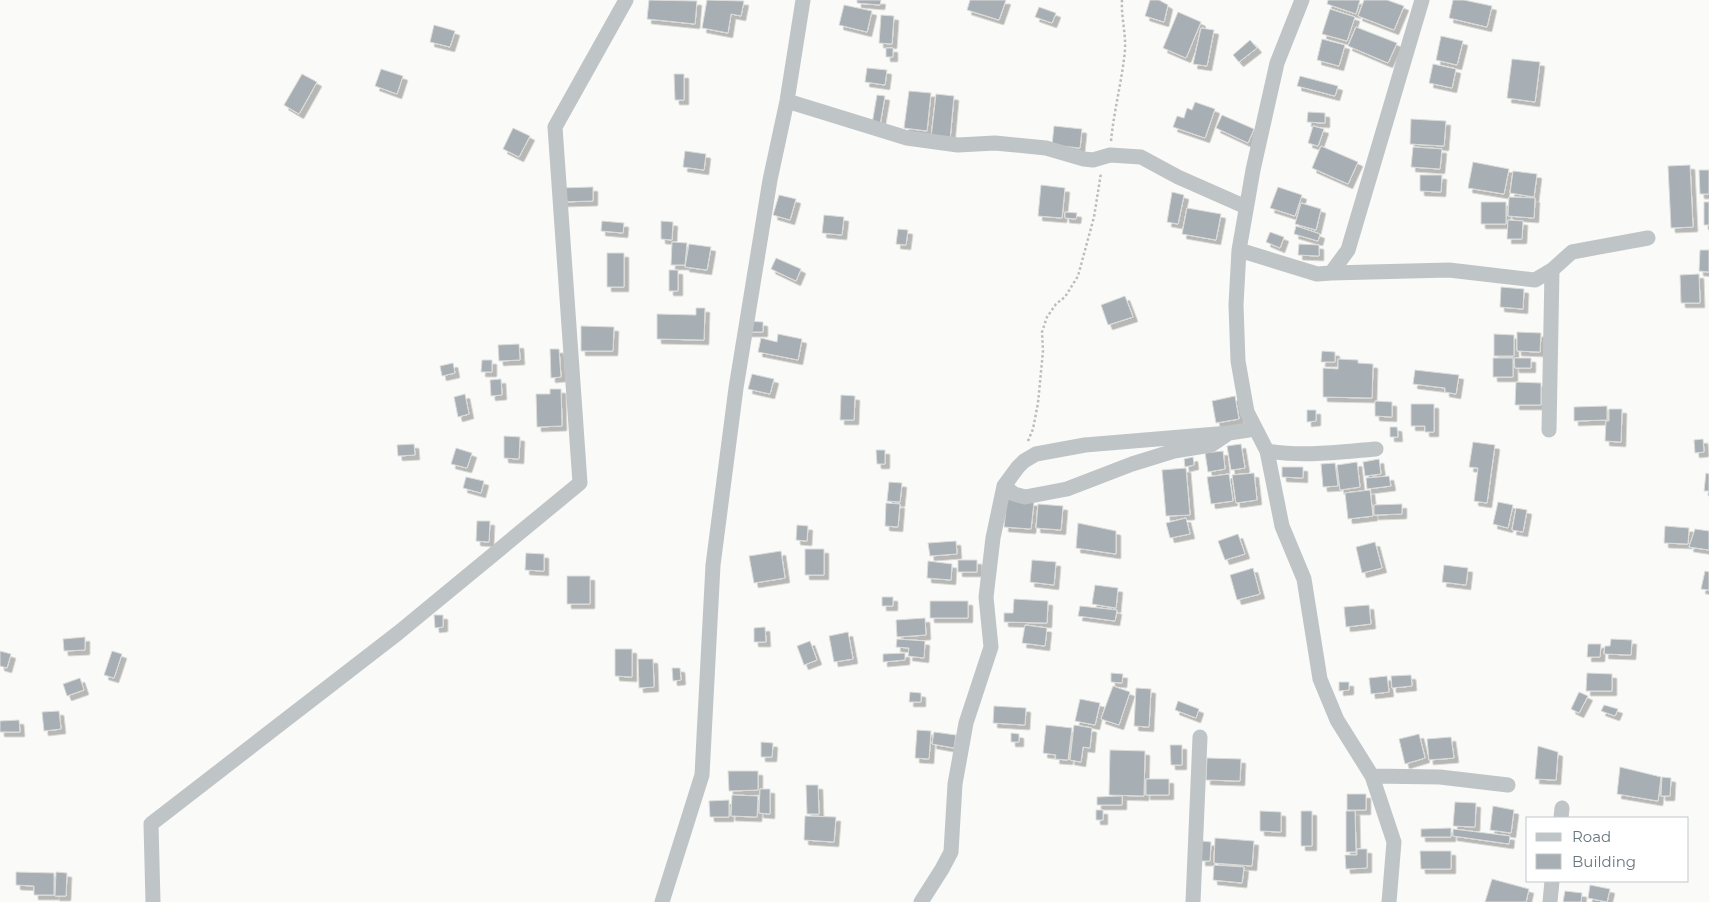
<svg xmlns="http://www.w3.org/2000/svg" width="1709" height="902" font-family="Montserrat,sans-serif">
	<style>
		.building { fill: #a7afb4; stroke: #dcdcda; filter: url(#shadow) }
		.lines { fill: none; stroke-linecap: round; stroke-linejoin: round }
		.path { stroke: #babdc0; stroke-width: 2.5; stroke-dasharray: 2.5 2.5; stroke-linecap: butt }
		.street { stroke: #bfc4c7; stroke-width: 15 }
	</style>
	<defs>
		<filter id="shadow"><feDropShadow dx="4.5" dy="4.5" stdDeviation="0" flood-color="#0004"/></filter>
	</defs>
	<rect width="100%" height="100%" fill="#fafaf8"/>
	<path class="building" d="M649,0L697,1L695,24L647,19Z
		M707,0L744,1L741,16L731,14L728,33L702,28Z
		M857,0H881L880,5L857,3Z
		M970,0H1006L999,20L967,10Z
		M1150,0H1159L1168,5L1164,22L1145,16Z
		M1328,0H1360L1356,14L1327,4Z
		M1364,0H1387L1404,6L1394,30L1358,16Z
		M1453,0H1464L1492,6L1487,27L1449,18Z
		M844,5L872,11L867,32L839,25Z
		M1039,7L1056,13L1052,23L1035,17Z
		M1330,9L1355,17L1347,41L1322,34Z
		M1178,12L1201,22L1186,58L1163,48Z
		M881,15L894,16L892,44L879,43Z
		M434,25L455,31L450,47L430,42Z
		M1356,27L1397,43L1388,63L1348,46Z
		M1201,28L1214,30L1207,66L1193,64Z
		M1441,36L1463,41L1457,65L1436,60Z
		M1322,39L1345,45L1339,66L1317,60Z
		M1250,40L1257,48L1239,62L1233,55Z
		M886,48H893V57H886Z
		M1512,59L1540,62L1535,102L1507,98Z
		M1433,64L1456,69L1452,88L1429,83Z
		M867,68L887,70L885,85L865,82Z
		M381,69L403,76L397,94L375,86Z
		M302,74L317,82L299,114L284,105Z
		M674,74H684V100H675Z
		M1300,76L1338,86L1335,96L1297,86Z
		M909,91L931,93L927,131L904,128Z
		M936,94L954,96L950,140L931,138Z
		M877,95L885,96L880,125L872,124Z
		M1195,102L1215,109L1205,138L1173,127L1177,116L1184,118L1187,108L1192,110Z
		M1308,112L1325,113V123L1307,122Z
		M1222,115L1254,129L1248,143L1216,128Z
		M1411,119L1446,121L1444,146L1410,144Z
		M1054,126L1082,129L1080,148L1052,145Z
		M1313,126L1324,129L1318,146L1308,143Z
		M513,128L530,136L519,157L503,149Z
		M1321,146L1358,162L1348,184L1312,168Z
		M1413,147L1442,149L1440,169L1411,167Z
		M685,151L706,154L704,170L683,167Z
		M1473,162L1509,169L1504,194L1468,188Z
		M1690,165L1693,227L1671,228L1668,166Z
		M1699,170H1709V194H1700Z
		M1513,171L1537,174L1534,197L1510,193Z
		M1420,175H1442L1441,192L1420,191Z
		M1041,185L1065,188L1062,218L1038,216Z
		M593,187V201L559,202V188Z
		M1278,187L1302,195L1295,216L1270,208Z
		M1172,192L1184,195L1178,224L1167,222Z
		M779,195L796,199L790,220L773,215Z
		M1509,197L1535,198L1534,218L1508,216Z
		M1481,202H1506V224H1481Z
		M1704,202H1709V225H1704Z
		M1301,203L1321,209L1316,230L1295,224Z
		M1187,208L1221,214L1216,240L1182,234Z
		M1065,212L1077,213L1076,219L1065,218Z
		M824,215L844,217L842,235L822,233Z
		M1508,220L1523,221L1522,239H1507Z
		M602,221L624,223L623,233L601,231Z
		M661,221L673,222L672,240L661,239Z
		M1296,226L1320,234L1318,241L1294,234Z
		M898,229L908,230L906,245L896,244Z
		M1270,232L1284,237L1280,248L1266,242Z
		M672,242L687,243L685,265H671Z
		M689,244L711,247L707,270L685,267Z
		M1299,244L1319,245V256L1298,255Z
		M1700,250H1709V272L1699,271Z
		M607,253H624V287H607Z
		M776,258L801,269L796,281L771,269Z
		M669,270H678V291H669Z
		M1699,274L1700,303H1681L1680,275Z
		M1501,287L1524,289L1523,309L1500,307Z
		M1125,296L1133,317L1108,325L1101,305Z
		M696,308H705L704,340L657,339V314L696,315Z
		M746,321L763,322V332H746Z
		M581,326L614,327L613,351H581Z
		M1517,332L1541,333L1540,352L1517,351Z
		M778,334L802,339L798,360L758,352L761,338L777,342Z
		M1494,334L1514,335V356H1494Z
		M519,344L520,360L499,361L498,345Z
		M550,349H559L561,377L551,378Z
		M1322,351L1335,352V362H1321Z
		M1493,358H1513V377H1493Z
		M1514,358H1531V368H1515Z
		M1338,359L1358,360V363L1373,364L1372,398L1323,397V368L1338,369Z
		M482,360H492V372H481Z
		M453,363L455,373L442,376L440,366Z
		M1415,370L1459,375L1456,394L1445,392V388L1413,384Z
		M752,374L774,379L770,394L748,389Z
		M501,379L502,395L491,396L490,380Z
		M1516,382L1541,383V405H1515Z
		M550,389H561L562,426L537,427L536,394H550Z
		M465,394L469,414L458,417L454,397Z
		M841,395L855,396L854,420H840Z
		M1235,396L1239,419L1216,423L1212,401Z
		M1375,401L1392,402V417L1375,416Z
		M1411,404H1434V432H1425V426H1411Z
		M1607,406V420L1574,421V407Z
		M1609,409H1622L1621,442L1605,441L1606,421H1609Z
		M1307,410H1316V421L1307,422Z
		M1390,427H1397L1398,437H1390Z
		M504,436L520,437L519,459L504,458Z
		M1703,439L1704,452L1695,453L1694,440Z
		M1473,442L1495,445L1487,503L1474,501L1478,468L1469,467Z
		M414,444L415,455L398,456L397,445Z
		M1241,444L1245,468L1231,470L1227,446Z
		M456,448L472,453L467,468L451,464Z
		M876,450H885V464H877Z
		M1223,451L1225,469L1208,472L1205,453Z
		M1193,457L1194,465L1185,467L1184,459Z
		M1379,459L1381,474L1365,476L1363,462Z
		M1357,462L1360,487L1340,490L1337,465Z
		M1335,463L1338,486L1323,487L1321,464Z
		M1282,467H1303V478L1282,477Z
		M1186,468L1190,515L1166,516L1162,470Z
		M1254,473L1257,500L1236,503L1232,475Z
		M1706,473L1709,474V491H1704Z
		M1229,474L1233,501L1211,504L1207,477Z
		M1389,476L1391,486L1367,489L1366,478Z
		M466,477L484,481L481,493L463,488Z
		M889,482L902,483L900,502L887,501Z
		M1370,490L1373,516L1348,519L1345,493Z
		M1007,499L1034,502L1031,529L1004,527Z
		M1498,502L1513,505L1508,528L1493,524Z
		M886,503L900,504L898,527L885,526Z
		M1038,504L1063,506L1061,530L1036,528Z
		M1402,504V514L1374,515V505Z
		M1516,508L1527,510L1523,532L1512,530Z
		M1186,518L1190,534L1170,538L1166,523Z
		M477,521H490L489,542L476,541Z
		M1078,523L1116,531V554L1076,548Z
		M797,525L808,526L807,541L796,540Z
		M1665,526L1689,528L1688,544L1664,543Z
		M1695,529L1709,531V550L1689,547Z
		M1238,534L1245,554L1225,560L1218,541Z
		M956,541L957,554L930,556L928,543Z
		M1375,542L1382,568L1362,573L1356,547Z
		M805,549H824V575H805Z
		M781,551L785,578L754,583L749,556Z
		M526,553L544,554V571L525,570Z
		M958,560H977V572H958Z
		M1032,560L1056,562L1054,585L1030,582Z
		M928,561L952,564L951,580L927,578Z
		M1444,565L1468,568L1466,585L1442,582Z
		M1253,568L1260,594L1237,600L1230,575Z
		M1705,571L1709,572V590L1701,589Z
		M567,576H590V604H567Z
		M1095,585L1118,588L1116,608L1092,604Z
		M882,597H893V606H882Z
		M1014,599L1048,601L1047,623L1004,622V613H1013Z
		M930,601H968V618H930Z
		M1369,605L1371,624L1346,627L1344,607Z
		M1080,606L1117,610L1115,621L1078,616Z
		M434,615H443V627L435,628Z
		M925,618L926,635L897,637L896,620Z
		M1025,625L1047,628L1045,646L1022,643Z
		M765,627L766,642H754V628Z
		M848,632L853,659L834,662L829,636Z
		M85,637V650L64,651L63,639Z
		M897,639L925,641L924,658L908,656L909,648L896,647Z
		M1611,639L1632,640L1631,655L1604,654L1605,646H1610Z
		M810,641L817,660L804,665L797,646Z
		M1588,644H1601L1600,657H1587Z
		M615,649H632V677L615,676Z
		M0,651L11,654L7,668L0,666Z
		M112,651L122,654L114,678L104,675Z
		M905,653V660L883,662V654Z
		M638,659H653L654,687L639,688Z
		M672,668H680L681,680L673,681Z
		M1111,673L1123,674L1122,683L1111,682Z
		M1587,673L1612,674V691H1586Z
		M1411,675L1412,686L1392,688L1391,676Z
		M1387,676L1389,692L1371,694L1369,678Z
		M80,678L84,690L67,696L63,684Z
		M1339,682H1349V690L1339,691Z
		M1113,686L1130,692L1119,725L1101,719Z
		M1136,688L1151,689L1149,727L1134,726Z
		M910,692L921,693V702H909Z
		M1579,692L1588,696L1579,713L1571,709Z
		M1080,699L1100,703L1095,725L1075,721Z
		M1178,701L1199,709L1196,718L1175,710Z
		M1604,705L1618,709L1615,716L1601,711Z
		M994,706L1026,708L1025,725L993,723Z
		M59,711L61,729L44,731L42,712Z
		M19,720L20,732H0V721Z
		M1046,725L1072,728L1068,760L1055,759L1056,755L1043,753Z
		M1074,725L1092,728L1090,748L1083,747L1081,762L1070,760Z
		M917,730L931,731L929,759L915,758Z
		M934,732L956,735L954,748L932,744Z
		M1011,733L1019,734V742H1011Z
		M1419,734L1425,758L1405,764L1399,739Z
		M1451,737L1454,758L1429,760L1427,739Z
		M761,742L773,743L772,757H761Z
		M1170,745H1182V765H1171Z
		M1538,746L1558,752L1556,780L1535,779Z
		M1110,750L1145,751L1144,796L1109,795Z
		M1207,758L1241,759L1240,781L1206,780Z
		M1620,767L1661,777L1658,801L1617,794Z
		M728,771H758V790L729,791Z
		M1662,777L1671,778L1670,796H1661Z
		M1146,779H1169V795H1146Z
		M806,785H818L819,814H807Z
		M760,789H770V814L759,813Z
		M1347,794H1366V810H1347Z
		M732,795L758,796L757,817L731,816Z
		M1122,796V805H1097V797Z
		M729,800V817H710L709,801Z
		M1455,802L1476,803L1475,827L1453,826Z
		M1493,806L1514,810L1511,833L1490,830Z
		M1096,810H1103V820H1096Z
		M1260,811L1281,812V832L1260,831Z
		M1301,811H1312V846H1301Z
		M1346,811H1355L1356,852H1346Z
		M805,816L836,817L834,842L804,840Z
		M1451,828V837H1421V829Z
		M1453,829L1510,836L1509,844L1453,836Z
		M1215,838L1254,841L1252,866L1214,863Z
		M1202,841L1211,842L1210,861H1201Z
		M1357,849H1367V868L1346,869L1345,855H1357Z
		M1420,851H1451V869H1421Z
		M1214,865L1244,867L1242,883L1213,880Z
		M16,872L54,873V895H34V886L16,885Z
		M56,872L67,873L66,896H55Z
		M1492,879L1529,889L1526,902H1485Z
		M1590,885L1610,889L1607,902L1588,898Z
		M1565,891L1582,893L1581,902H1563Z"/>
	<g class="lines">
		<path class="path" d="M1111,141C1114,110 1122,81 1125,50C1126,33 1121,17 1122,0
			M1028,441L1033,429L1038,403L1043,351L1042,332L1047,317L1056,304L1065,297L1078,276L1094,217L1101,173"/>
		<path class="street" d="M1302,0L1277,63L1253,170L1239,250L1236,305L1238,361L1247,412L1267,451C1304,457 1339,452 1376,449
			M787,101L907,138L958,145L995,143L1046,148L1084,159L1093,160L1110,155L1141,157L1178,177L1246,207
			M1239,250L1317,274L1331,273L1348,250L1422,0
			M1331,273L1449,270L1535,280L1552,270L1572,252L1648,238
			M1549,430L1552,270
			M1267,451L1282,526L1304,579L1320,679L1337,720L1372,776L1394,842L1389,902
			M1004,486L1014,494L1025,497L1067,489L1132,464L1174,451L1211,445L1226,435
			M1372,776L1440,777L1508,785
			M1561,818L1562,808
			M153,902L151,824L398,633L580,483L555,127L626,0
			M662,902L702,775L713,565L736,388L770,180L787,101L803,0
			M921,902L942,869L951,852L955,784L966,723L991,647L986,597L993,538L1004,486L1018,467L1024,461L1036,454L1085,445L1229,433L1255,429
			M1193,902L1200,737
			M1550,902L1552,881"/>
	</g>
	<rect x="1526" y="817" width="162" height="65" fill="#ffffff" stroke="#c2c8cc"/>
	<rect x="1536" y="833" width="25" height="8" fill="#bfc4c7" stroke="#c2c8cc"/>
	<text x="1572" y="842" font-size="15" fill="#67767f">Road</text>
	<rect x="1536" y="854" width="25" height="15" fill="#a7afb4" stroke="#c2c8cc"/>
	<text x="1572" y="867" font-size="15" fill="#67767f">Building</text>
</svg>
